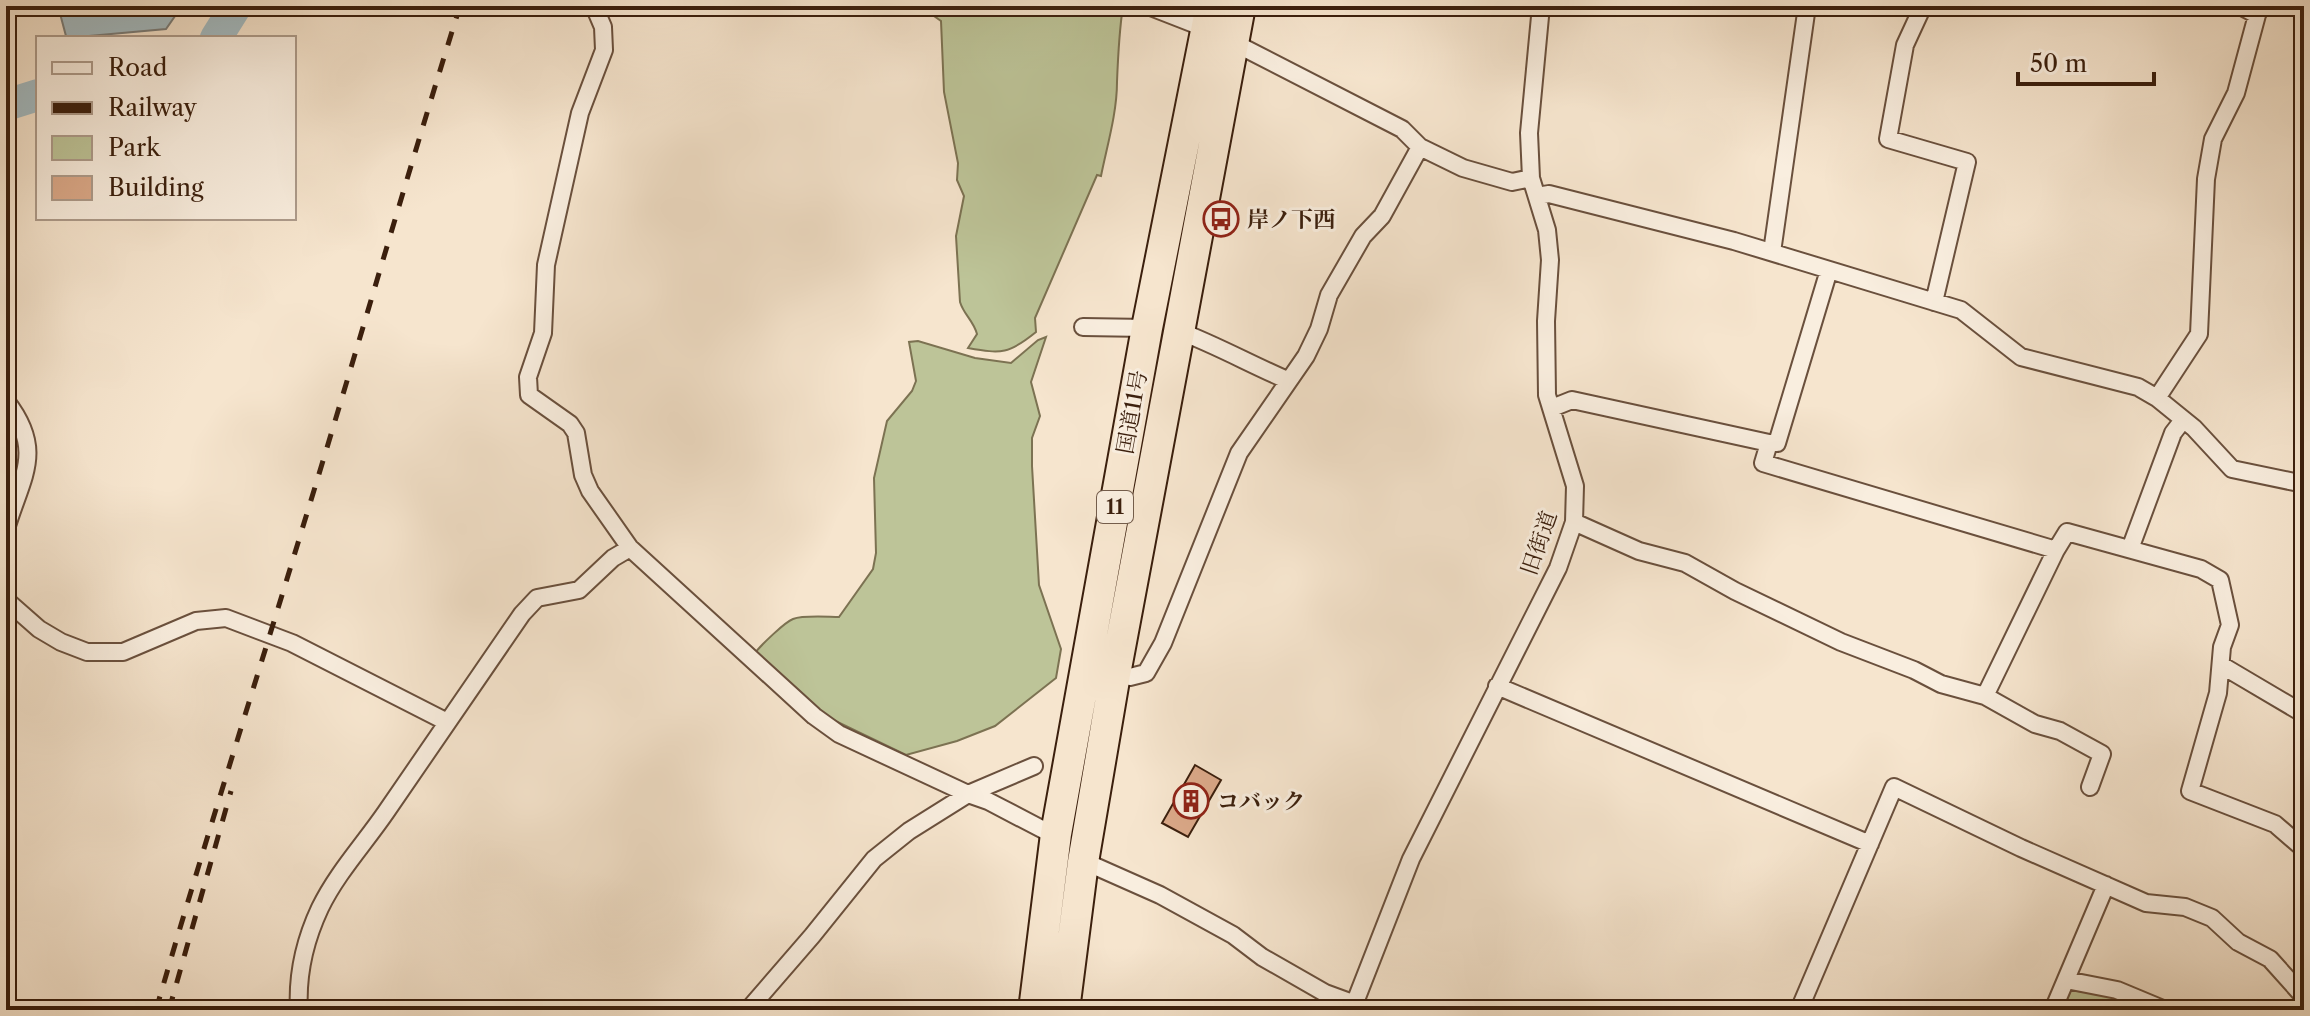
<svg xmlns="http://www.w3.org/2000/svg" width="2310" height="1016" font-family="'Libre Caslon Text','Noto Serif JP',serif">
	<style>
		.green { fill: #bdc498; stroke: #7c7252; stroke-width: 2 }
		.water { fill: #a3bcc4; stroke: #797d7b; stroke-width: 2 }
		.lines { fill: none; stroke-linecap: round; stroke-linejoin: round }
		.river { stroke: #a3bcc4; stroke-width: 32 }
		.building { fill: #dba989; stroke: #3b1f0d; stroke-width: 2 }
		.street-casing { stroke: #6a503d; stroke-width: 20 }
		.highway-casing { stroke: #3b1f0d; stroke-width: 34 }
		.street { stroke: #f9eedf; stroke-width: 16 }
		.highway { stroke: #f6e5ce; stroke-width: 30 }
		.rail { stroke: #3b1f0d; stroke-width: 5; stroke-dasharray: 14 14; stroke-linecap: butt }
		.labels { text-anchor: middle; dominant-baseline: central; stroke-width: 6; stroke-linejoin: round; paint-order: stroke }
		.shield { fill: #f9eedf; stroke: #745d4c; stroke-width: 2 }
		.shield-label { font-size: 20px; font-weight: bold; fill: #3b1f0d }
		.poi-label { font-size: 22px; font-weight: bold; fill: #3b1f0d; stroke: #f9eedf; text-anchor: start }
		.street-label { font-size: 22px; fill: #3b1f0d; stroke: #f9eedf }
	</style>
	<rect width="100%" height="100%" fill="#f6e5ce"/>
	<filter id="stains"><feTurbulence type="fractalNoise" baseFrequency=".0025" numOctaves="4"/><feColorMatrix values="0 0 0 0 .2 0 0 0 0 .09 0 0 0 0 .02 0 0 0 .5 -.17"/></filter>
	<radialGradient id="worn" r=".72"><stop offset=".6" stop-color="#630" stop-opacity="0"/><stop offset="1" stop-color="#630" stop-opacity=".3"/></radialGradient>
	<path class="green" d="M935,6H1123C1119,32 1118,56 1117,82C1117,113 1107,146 1101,176L1097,175L1035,318L1036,332C1009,354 1002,354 968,348L977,334C973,320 964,315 960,302L956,236L964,196L957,180L958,163L944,92L941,21L934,16Z
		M1046,337L1031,382L1040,416L1032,438V466L1039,585L1061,649L1056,678L995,726L957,741L906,755L825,716L755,653C761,645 785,622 793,619C803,615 828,617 839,617L873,569L876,553L874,478L887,421L912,391L916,381L909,342L918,341L975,358L1011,363L1038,340Z
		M2071,990L2111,996L2146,1010H2062Z"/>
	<path class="water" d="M58,6H182L166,29L78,37L66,36Z"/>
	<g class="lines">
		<path class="river" d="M216,38L236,6
			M6,105L38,95"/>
	</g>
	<path class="building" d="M1195,765L1221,780L1188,837L1162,823Z"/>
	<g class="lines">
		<defs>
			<path id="street" d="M594,6L603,27L604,50L580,113L546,265L543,333L528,377L529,395L570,424L576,433L583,475L590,491L630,548L814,716L839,734L968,794L988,801L1059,838
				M1148,6L1207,29L1402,129L1420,147L1463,168L1512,182L1531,178
				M1923,6L1905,45L1888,139L1967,162L1934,302
				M2240,6L2257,15L2261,6
				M1537,196L1549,194L1734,241L1961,310L2021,357L2138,387L2157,398L2194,428L2232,469L2304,484
				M1772,252L1807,6
				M1083,327L1147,328
				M1179,331C1216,345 1250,364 1287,380
				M2157,398L2199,334L2206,179L2213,139L2236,93L2257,15
				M6,401C45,451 22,476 6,529
				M1552,408L1572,400L1769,443L1763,463L2056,550L1985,696
				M1769,443H1777L1829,270
				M1574,522L1639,551L1685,563L1735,591L1841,642L1914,670L1941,684L1985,696L2035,724L2060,731L2102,754L2090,787
				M2130,549L2173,433L2183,420
				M2056,550L2067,532L2201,569L2220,580L2230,625L2222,647L2218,693L2190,791L2275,824L2304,849
				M6,600L39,629L61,642L87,652H123L196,621L226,618L292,643L447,722
				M2221,665L2304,714
				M1115,674L1130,677L1146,673L1163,643L1239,453L1306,356L1319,329L1329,295L1363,236L1382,216L1420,147
				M1497,686L1870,844
				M1081,860L1160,895L1233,935L1262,957L1325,993L1355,1004
				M2066,980L2117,990L2165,1010
				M299,1010C297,976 305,940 320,908C337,873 364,844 386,812C431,746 476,680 522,614L537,598L579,590L613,558L630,548
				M748,1010L812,936L874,859L909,831L968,794L1034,766
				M1352,1010L1411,859L1558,568L1574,522L1575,486L1547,395L1546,321L1550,260L1547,230L1531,178L1529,133L1541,6
				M1799,1010L1894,787L2021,848L2146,903L2185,907L2212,918L2238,942L2270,959L2304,997
				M2053,1010L2106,885"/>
			<path id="highway" d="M1034,1010L1056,834L1147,328L1211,6
				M1064,1010L1083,862L1115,674L1240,6"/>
		</defs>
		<use href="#street" class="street-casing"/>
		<use href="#highway" class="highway-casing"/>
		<use href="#street" class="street"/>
		<use href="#highway" class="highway"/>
		<path class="rail" d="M156,1010C203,847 255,685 304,523C357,351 406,178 460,6
			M169,1010L231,791"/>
	</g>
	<defs>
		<symbol id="bus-ring" viewBox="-11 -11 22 22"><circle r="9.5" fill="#f9eedf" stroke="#8f2418" stroke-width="1.5"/><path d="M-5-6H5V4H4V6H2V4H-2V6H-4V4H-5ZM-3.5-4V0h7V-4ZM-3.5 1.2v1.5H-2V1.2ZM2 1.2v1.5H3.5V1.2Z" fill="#8f2418"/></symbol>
		<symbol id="building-ring" viewBox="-11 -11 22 22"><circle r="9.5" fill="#f9eedf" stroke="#8f2418" stroke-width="1.5"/><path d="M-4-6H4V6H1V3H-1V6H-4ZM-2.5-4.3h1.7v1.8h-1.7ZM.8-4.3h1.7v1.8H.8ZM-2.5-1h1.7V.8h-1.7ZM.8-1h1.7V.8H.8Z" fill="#8f2418"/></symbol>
	</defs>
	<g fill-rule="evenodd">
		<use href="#bus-ring" x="1201" y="199" width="40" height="40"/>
		<use href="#building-ring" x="1171" y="781" width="40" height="40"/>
	</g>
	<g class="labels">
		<rect class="shield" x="1097" y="491" width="36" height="32" rx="6"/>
		<g class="shield-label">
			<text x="1115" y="507">11</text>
		</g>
		<g class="poi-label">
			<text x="1247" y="219">岸ノ下西</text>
			<text x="1217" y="801">コバック</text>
		</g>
		<g class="street-label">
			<text transform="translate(1132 412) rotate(-80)">国道11号</text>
			<text transform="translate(1539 543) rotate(-71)">旧街道</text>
		</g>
	</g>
	<rect width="2310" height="1016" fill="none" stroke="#f6e5ce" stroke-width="32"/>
	<rect x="8" y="8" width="2294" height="1000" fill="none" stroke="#3b1f0d" stroke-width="4"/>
	<rect x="16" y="16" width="2278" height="984" fill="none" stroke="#3b1f0d" stroke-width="2"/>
	<rect x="36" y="36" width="260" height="184" fill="#f9eedf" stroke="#ad9b8b" stroke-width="2"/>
	<rect x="52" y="62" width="40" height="12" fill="#f9eedf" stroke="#ad9b8b" stroke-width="2"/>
	<text x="108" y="76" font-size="24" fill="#3b1f0d">Road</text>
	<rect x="52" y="102" width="40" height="12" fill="#3b1f0d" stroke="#ad9b8b" stroke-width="2"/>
	<text x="108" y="116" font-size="24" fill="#3b1f0d">Railway</text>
	<rect x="52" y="136" width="40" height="24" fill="#bdc498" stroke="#ad9b8b" stroke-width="2"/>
	<text x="108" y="156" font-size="24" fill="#3b1f0d">Park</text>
	<rect x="52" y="176" width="40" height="24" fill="#dba989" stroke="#ad9b8b" stroke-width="2"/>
	<text x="108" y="196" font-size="24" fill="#3b1f0d">Building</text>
	<path d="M2018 72v12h136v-12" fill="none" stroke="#3b1f0d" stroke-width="4"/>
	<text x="2030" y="72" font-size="24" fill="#3b1f0d" stroke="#f9eedf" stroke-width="6" paint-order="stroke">50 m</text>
	<rect width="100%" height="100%" filter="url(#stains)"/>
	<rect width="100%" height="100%" fill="url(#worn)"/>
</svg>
